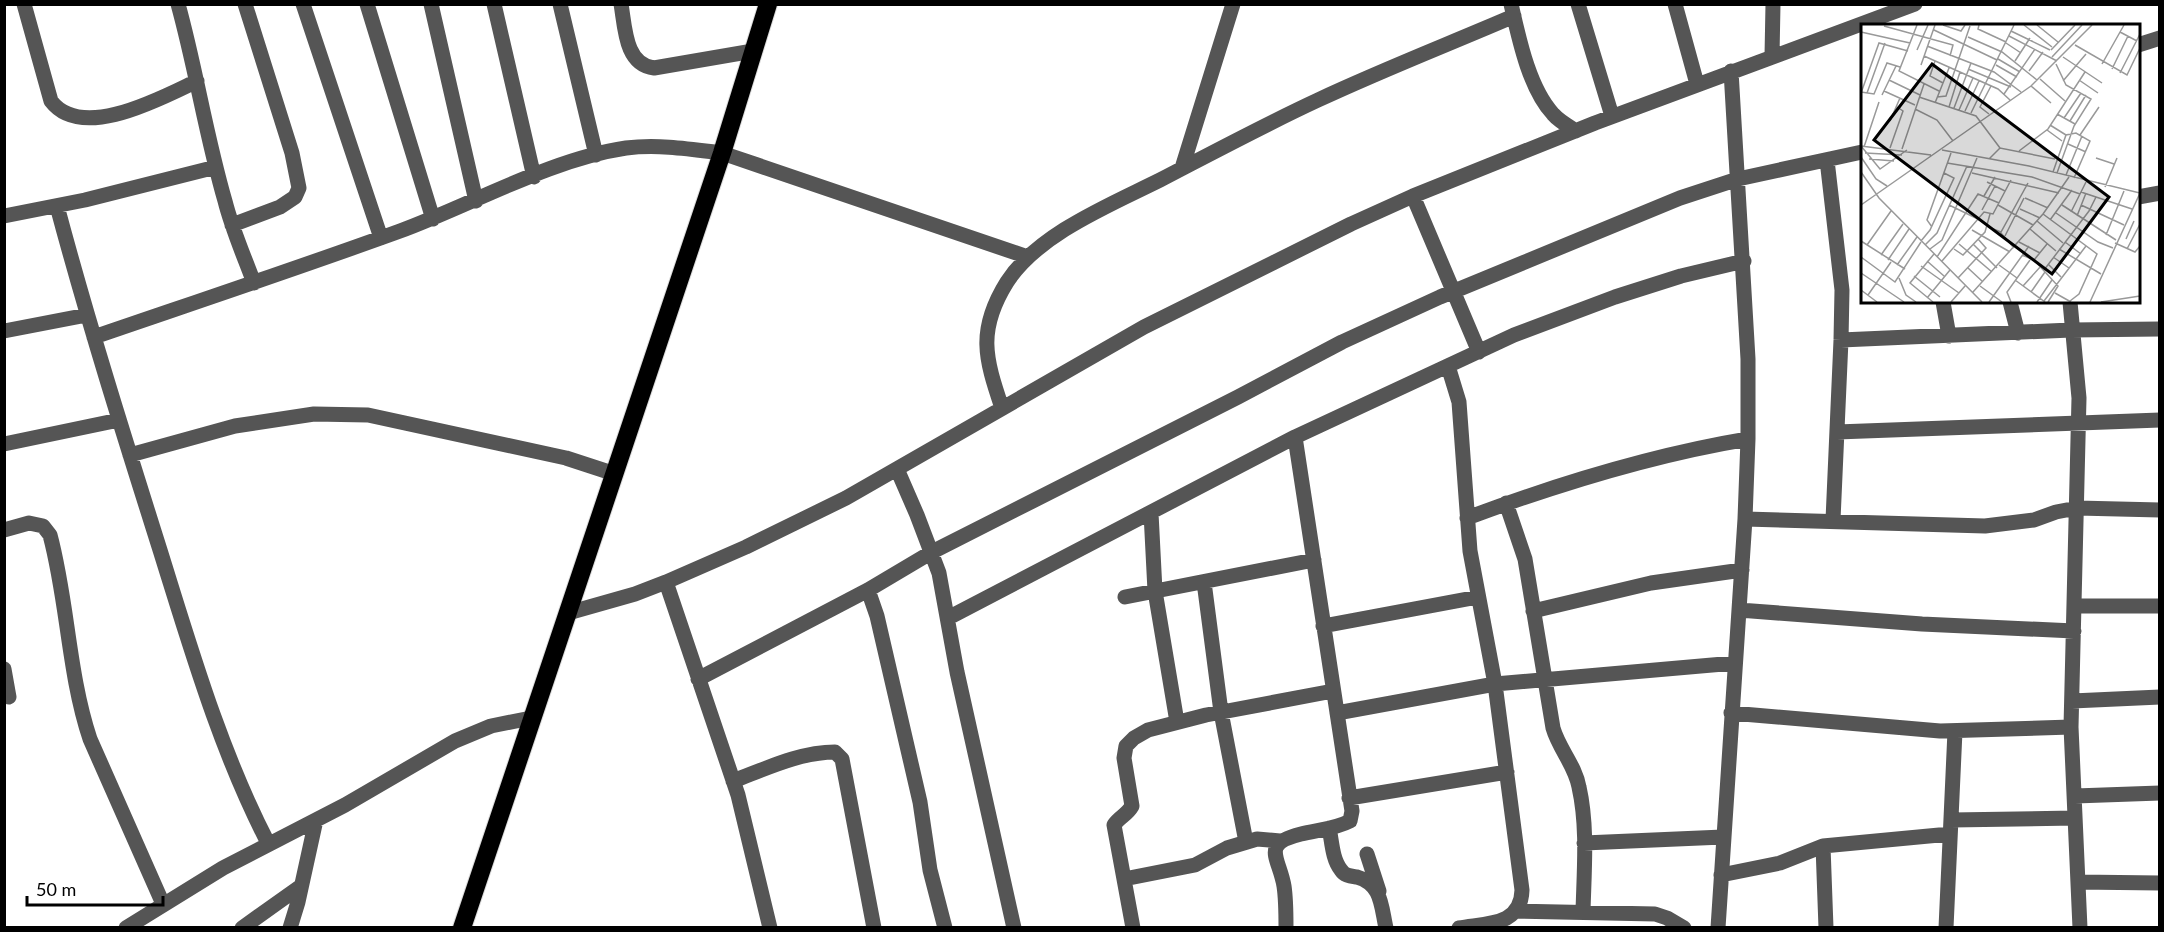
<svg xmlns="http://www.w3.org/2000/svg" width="2164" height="932" font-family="Lato,sans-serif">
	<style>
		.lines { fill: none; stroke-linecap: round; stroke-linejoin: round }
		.highway-casing { stroke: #dbdbdb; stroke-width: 20 }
		.minor { stroke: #555; stroke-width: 15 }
		.highway { stroke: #000; stroke-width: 18 }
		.inset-road { fill: none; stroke: #999; stroke-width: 1.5 }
		.view { fill: #000; fill-opacity: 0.15; stroke: #000; stroke-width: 3 }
		.inset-edge { fill: none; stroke: #000; stroke-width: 3 }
	</style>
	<rect width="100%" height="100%" fill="#fff"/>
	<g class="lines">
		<defs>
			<path id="highway" d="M462,928L722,153L768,4"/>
		</defs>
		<use href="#highway" class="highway-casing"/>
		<path class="minor" d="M24,4L51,101C82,142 163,97 197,81
			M178,4C196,69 206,136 225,201C232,229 244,256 254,283
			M303,4L381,238
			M367,4L433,219
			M431,4L476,201
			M494,4L534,177
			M560,4L596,155
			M621,4C625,27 625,65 654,68L753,51
			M1511,4C1519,39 1529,88 1553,114C1559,121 1568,126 1576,131
			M1578,4L1612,116
			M1675,4L1697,84
			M2138,45L2160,38
			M1772,56L1773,4
			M1827,160L1842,290L1841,340L1833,520
			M1182,168L1233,4
			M1413,196L1479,352
			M2138,197L2160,193
			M57,206C88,322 124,436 160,550C191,649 220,750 268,843
			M4,216L85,200L216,167
			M232,225L280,207L295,197L299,188L292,153L245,4
			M1943,302L1949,336
			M2010,302L2018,333
			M2070,302L2079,398L2071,727L2080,928
			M4,331L87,315
			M94,337C196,302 298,268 400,231C471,205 551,159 626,148C658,144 690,149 722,153L1028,257
			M1841,340L2071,330L2160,329
			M1448,366L1459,402L1470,551L1495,684L1522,890C1521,926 1487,923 1459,928
			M1002,408C985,358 977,330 1007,282C1038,234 1110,205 1160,180C1212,153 1264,125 1318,100C1382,70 1449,44 1514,16
			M1837,432L2160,420
			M4,444L119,420
			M130,455L235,426L314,414L368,415L566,458L615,474
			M897,469L917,515L939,573L957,672L1014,928
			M1506,503L1525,559L1553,728C1559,749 1575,765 1579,787C1588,827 1584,871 1583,912
			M1151,513L1155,591L1177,722
			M1467,518C1558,484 1652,455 1748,439
			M1745,519L1985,526L2034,520L2056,512L2077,508L2160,510
			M4,530L29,523L43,526L50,535C68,602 68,673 90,739L163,904
			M666,582L738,795L770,928
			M1204,582L1221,712L1246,842
			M868,590L877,616L920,802L930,870L945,928
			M1125,597L1314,560
			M2074,606H2160
			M1739,610L1922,624L2074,631
			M1533,611L1651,583L1742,570
			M568,613L635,594L666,582L746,547L846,498L1144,327L1351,224L1413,196L1595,123L1915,4
			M948,618L1295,437L1514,335L1615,297L1681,276L1744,261
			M1323,626L1478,597
			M4,669L9,697
			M698,679L868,590L932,552L1238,397L1342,342L1440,297L1680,198L1738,179L1862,152
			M2072,701L2160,697
			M1337,713L1495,684L1735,663
			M1731,713L1940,731L2071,727
			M733,781C765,769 800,752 835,752L842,759L874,928
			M2075,796L2160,793
			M1349,798L1507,772
			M1951,820L2075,818
			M1329,828C1332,841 1332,859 1341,870C1345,876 1350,876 1357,877C1382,884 1381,906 1386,928
			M1584,843L1723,837
			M1823,846L1826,928
			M1367,854L1379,891
			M1721,875L1780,863L1823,846L1950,834
			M1124,879L1195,865L1227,848L1257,839L1280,841
			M2078,882L2160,883
			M1516,911L1655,914L1667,918L1684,928
			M126,928L223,868L345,805L455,741L491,726L531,718
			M242,928L301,886
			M290,928L298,902L316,820
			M1133,928L1114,825C1119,817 1127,815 1132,806L1124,758L1126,746L1134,738L1148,730L1206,715L1333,691
			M1286,928C1286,914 1286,899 1284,886C1279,857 1260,844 1301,834C1317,830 1335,829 1350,821L1352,811L1295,437
			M1718,928L1745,519L1748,439V359L1731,71
			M1946,928L1955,731"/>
		<use href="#highway" class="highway"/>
	</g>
	<g transform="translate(1861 24)">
		<rect width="279" height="279" fill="#fff"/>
		<path class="inset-road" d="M56,1L38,47L78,67M82,1L100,7L104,1M118,1L117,5L145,18M163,1L191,23M176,1L197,18M23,2L92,21L89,32M73,6L136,36M150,7L189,26M0,8L49,19M259,8L276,17M148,12L196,37M107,13L141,28L176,56M145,19L160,29M214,21L266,51L279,24M66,22L133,48L160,68M56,26L67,1M190,26L214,1M63,32L137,65L149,76M191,33L221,1M202,33L241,59M137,35L159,48M74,37L69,52L82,59M154,37L169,14M195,40L205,61L230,75L213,102L196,149M241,40L263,1M60,41L74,1M135,41L156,53M107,45L150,63M251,45L267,12M168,47L182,28M259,49L279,10M179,55L204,77M28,56L59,71M218,56L237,69M202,57L225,30M170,62L190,79M23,67L54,81M0,68L13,70L26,39L39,43M0,69L18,19L47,27M6,69L24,19M143,70L174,25M21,71L35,42M58,73L115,92L139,124M76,73L85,72L109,2M74,79L88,44M88,83L99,48M93,84L110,39M54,85L76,96L92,117M98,86L112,54M104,87L118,57M110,89L153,1M128,90L119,83L130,62M196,90L214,100M203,94L220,69M29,97L39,74M209,97L225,71M189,101L205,111M186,106L201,117M219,111L238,83M207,120L225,128M0,122L70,131M0,122L19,145L46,126M3,123L18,78M29,124L42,87L36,83M41,125L63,60M81,126L168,142L279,169L229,278M158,127L187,105L224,48M4,129L41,131M0,133L15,155L26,162M235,134L253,140M8,135L33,137M128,135L139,124L194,135M86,139L171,153L219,170M0,148L18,174L121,278M192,148L205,111L215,109L229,117L213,154M111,149L198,169M205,151L221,112M126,158L144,167M244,163L256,134M220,168L271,185M123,172L134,153M164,174L187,184M0,181L170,62L231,1M88,181L119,196M137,181L172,201M201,181L255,216M220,181L263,201M159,185L179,194M121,186L134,162M210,188L225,158M195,189L237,218L252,224M182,190L236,230L218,270L209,277M216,192L225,169M189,196L211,166M176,197L202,219M71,203L66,196L90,129M127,203L140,208L167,159M169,205L195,227M111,206L149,228M139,208L153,224M245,211L263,167M144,212L163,174M265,215L273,197M0,217L44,245M60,217L69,206L93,154L83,149M158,218L179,229M204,218L220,230M254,219L274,228L279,222M98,220L131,248M112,220L136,244M6,221L30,187M64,221L76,209L106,142M69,225L81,216L116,134M93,225L102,231L124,208L129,190M198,225L240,250M266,225L279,200M20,231L42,200M161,231L173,236L186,220M0,233L34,258L60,218M76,233L117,170L138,179M192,233L208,244M27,236L48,205M173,236L197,262L187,278M66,237L83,252M81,237L123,188L132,190L150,156M187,240L200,253M36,241L56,213M138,241L156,254M60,242L98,269M107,244L122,258M183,246L228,187L235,173M0,249L43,278M53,252L79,273M38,254L45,271L55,278M97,254L125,224L117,215M154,256L184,278M119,262L141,278M162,262L180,242M0,266L16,278M112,268L182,190L208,153M170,268L184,248M194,269L210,278M7,271L30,238M66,274L89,246M183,277L225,222M72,278L49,259L73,230M90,278L104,262M128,278L168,222M150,278L146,268L169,236M176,278L191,256M240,278L279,272"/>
		<path class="view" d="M71,40L248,173L191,250L13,116Z"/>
		<rect width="279" height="279" class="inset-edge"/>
	</g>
	<rect width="2164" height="932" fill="none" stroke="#000000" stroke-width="12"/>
	<path d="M27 896v9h136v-9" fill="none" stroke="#000000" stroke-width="3"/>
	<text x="36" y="896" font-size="18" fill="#000000" stroke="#ffffff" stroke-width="4.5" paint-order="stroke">50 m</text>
</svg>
